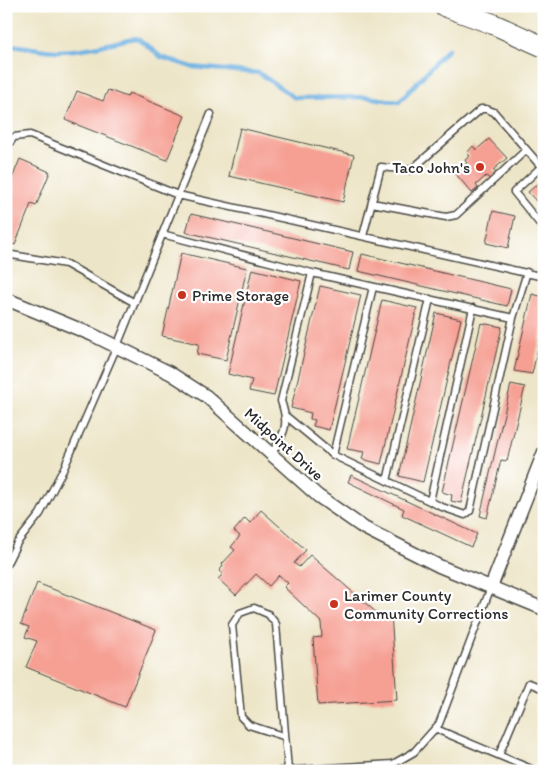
<svg xmlns="http://www.w3.org/2000/svg" width="550" height="777" font-family="Itim,sans-serif">
	<style>
		.lines { fill: none; stroke-linecap: round; stroke-linejoin: round }
		.stream { stroke: #6bafe0; stroke-width: 4.5 }
		.building { fill: #f69f93 }
		.service-casing { stroke: #484742; stroke-width: 9 }
		.minor-casing { stroke: #484742; stroke-width: 15 }
		.primary-casing { stroke: #484742; stroke-width: 22 }
		.service { stroke: #fff; stroke-width: 6 }
		.minor { stroke: #fff; stroke-width: 12 }
		.primary { stroke: #fff; stroke-width: 20 }
		.poi-dot { fill: #c8321e; stroke: #fff; stroke-width: 2 }
		.labels { text-anchor: middle; dominant-baseline: central; stroke-width: 4.5; stroke-linejoin: round; paint-order: stroke }
		.poi-label { font-size: 16px; fill: #2b2b2b; stroke: #fff; text-anchor: start }
		.street-label { font-size: 16px; fill: #2b2b2b; stroke: #fff }
	</style>
	<rect width="100%" height="100%" fill="#fff"/>
	<filter id="ink" filterUnits="userSpaceOnUse"><feTurbulence type="fractalNoise" baseFrequency=".02" numOctaves="2"/><feDisplacementMap in="SourceGraphic" scale="10" xChannelSelector="R" yChannelSelector="G"/><feConvolveMatrix kernelMatrix="1 2 1 2 8 2 1 2 1" color-interpolation-filters="sRGB"/></filter>
	<filter id="wash" filterUnits="userSpaceOnUse"><feTurbulence type="fractalNoise" baseFrequency=".0096" numOctaves="4" result="noise"/><feDisplacementMap in="SourceGraphic" scale="20" xChannelSelector="R" yChannelSelector="G"/><feGaussianBlur stdDeviation="1.12" result="paint"/><feColorMatrix in="noise" values="0 0 0 0 0 0 0 0 0 0 0 0 0 0 0 0 0 1.4 0 .05"/><feComposite in="paint" operator="in"/></filter>
	<g filter="url(#wash)">
		<rect width="100%" height="100%" fill="#ede5c7"/>
		<g class="lines">
			<path class="stream" d="M6,45C23,45 40,51 57,51C83,51 108,44 134,38L139,39L161,57L192,67L259,73L295,98L367,97L399,102L448,49"/>
		</g>
		<g id="blocks">
			<path class="building" d="M108,90L127,97L129,93L185,116L167,160L65,120L77,91L103,101Z
				M240,128L354,155L343,202L229,176Z
				M489,139L507,158L493,170L496,173L490,179L486,176L476,185L478,188L472,193L455,173L467,163L465,160L470,156L467,153L473,146L476,150Z
				M20,159L50,172L36,206L31,204L15,245L6,242V210L12,196L6,193Z
				M541,181L544,184V210L528,192Z
				M493,211L515,216L508,248L486,243Z
				M191,214L353,252L349,270L186,232Z
				M181,253L247,268L226,360L197,354L199,344L162,336Z
				M362,254L511,289L507,306L358,271Z
				M252,269L301,281L274,396L249,391L252,380L228,374Z
				M320,286L361,295L329,430L313,426L315,420L310,419L311,413L291,408Z
				M532,294L544,297V321L532,374L514,371Z
				M382,300L417,308L381,464L362,459L364,452L347,449Z
				M436,313L461,319L423,482L399,476Z
				M481,323L502,327L461,503L451,501L452,495L442,492Z
				M511,384L525,387L507,461L501,460L487,518L480,516Z
				M351,475L477,534L471,547L402,515L404,509L348,482Z
				M261,510L306,550L294,563L299,567L310,555L378,614L391,613L397,700L318,705L313,638L322,637L321,622L284,587L288,583L279,575L269,586L256,574L236,595L218,579L223,574L219,571L223,566L222,564L235,550L231,547L240,536L234,531L245,518L250,523Z
				M37,583L156,630L125,707L26,667L37,641L25,637L29,627L21,624Z"/>
		</g>
	</g>
	<g filter="url(#ink)">
		<use href="#blocks" fill-opacity="0" stroke="#484742" stroke-width="1"/>
		<g class="lines">
			<defs>
				<path id="service" d="M6,148L14,137L30,135L178,195L544,277
					M541,167L514,192L544,229
					M372,203L446,217L456,215L526,150
					M162,234L312,273L281,401C290,427 284,433 271,455
					M363,236L381,167L411,170L481,109H486L494,112L544,170
					M6,254L66,264L135,303
					M312,273L513,318L527,272
					M287,417L333,455L442,507L465,515L470,511L513,318
					M333,455L373,287
					M387,481L430,299
					M430,501L473,308
					M6,565L17,543L40,514L64,468L117,346L211,114
					M436,729L536,771
					M283,736L249,725L241,717L232,625L240,613L254,608L268,614L276,624L288,770
					M499,755L529,683L544,689
					M280,771L393,764L414,752L439,724L491,587"/>
				<path id="minor" d="M6,299L93,335L170,373L206,396L318,496L364,528L439,566L544,609
					M491,587L544,452"/>
				<path id="primary" d="M444,6L493,24L544,47"/>
			</defs>
			<use href="#service" class="service-casing"/>
			<use href="#minor" class="minor-casing"/>
			<use href="#primary" class="primary-casing"/>
			<use href="#service" class="service"/>
			<use href="#minor" class="minor"/>
			<use href="#primary" class="primary"/>
		</g>
	</g>
	<g class="poi-dot">
		<circle cx="480" cy="167" r="5"/>
		<circle cx="182" cy="295" r="5"/>
		<circle cx="334" cy="604" r="5"/>
	</g>
	<g class="labels">
		<g class="poi-label">
			<text x="470" y="167" text-anchor="end">Taco John's</text>
			<text x="192" y="295">Prime Storage</text>
			<text x="344" y="595">Larimer County<tspan x="344" dy="18">Community Corrections</tspan></text>
		</g>
		<g class="street-label">
			<text transform="translate(284 444) rotate(42)">Midpoint Drive</text>
		</g>
	</g>
	<rect width="550" height="777" fill="none" stroke="#fff" stroke-width="25"/>
</svg>
